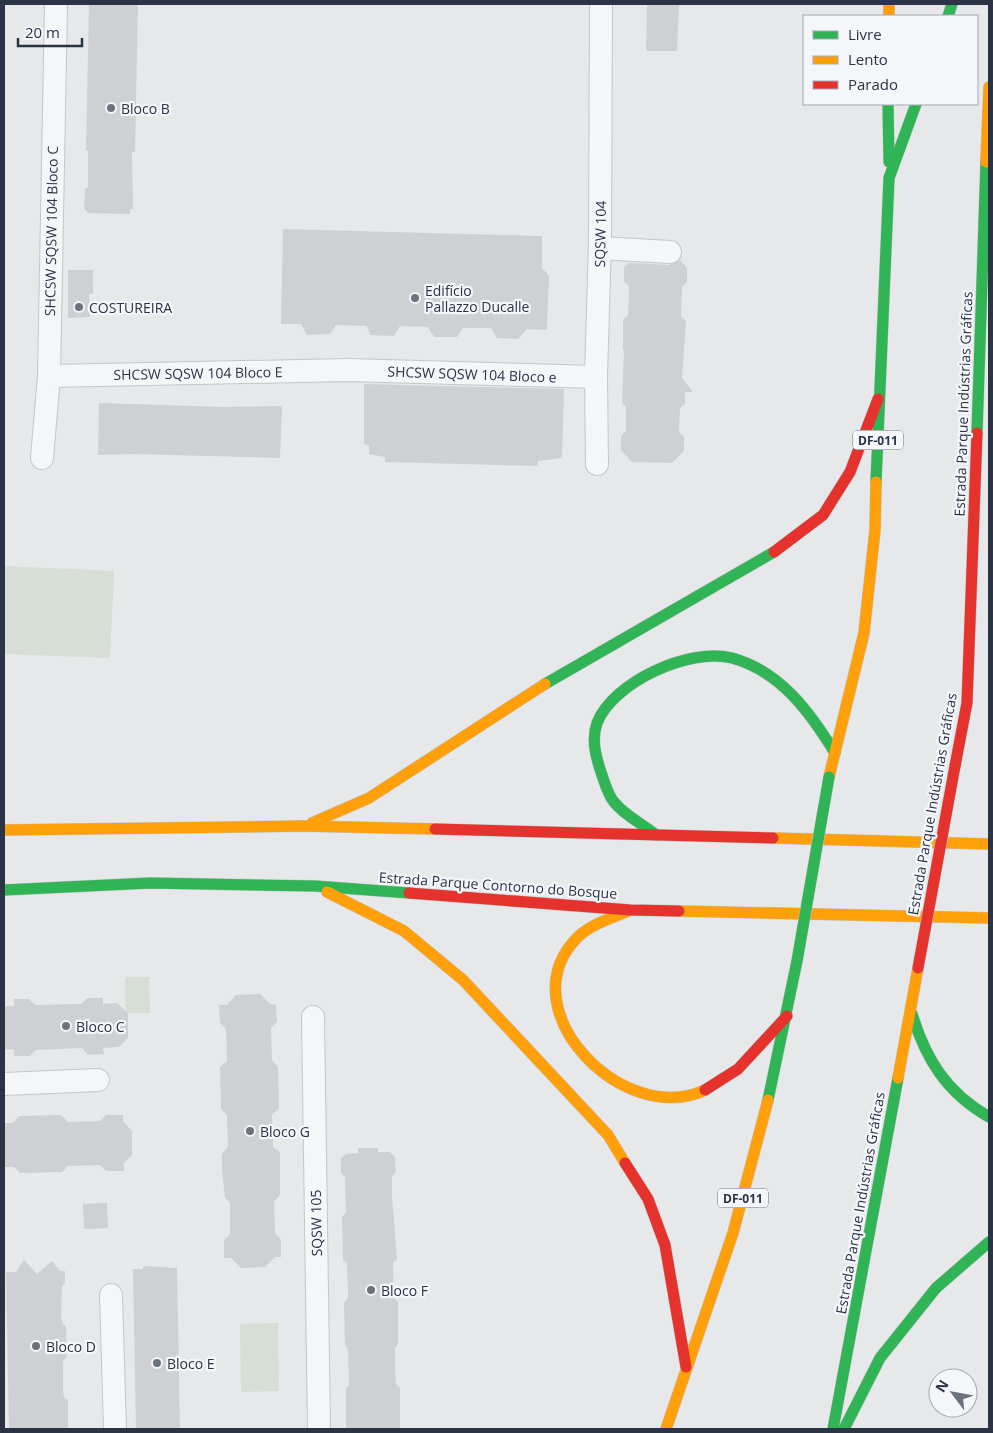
<svg xmlns="http://www.w3.org/2000/svg" width="993" height="1433" font-family="'Open Sans',sans-serif">
	<style>
		.green { fill: #d6ded6 }
		.building { fill: #ced0d3 }
		.lines { fill: none; stroke-linecap: round; stroke-linejoin: round }
		.street-casing { stroke: #c4c6c8; stroke-width: 24 }
		.fast-casing { stroke: #c2c5c8; stroke-width: 12 }
		.slow-casing { stroke: #c2c5c8; stroke-width: 12 }
		.jam-casing { stroke: #c2c5c8; stroke-width: 12 }
		.street { stroke: #f5f6f7; stroke-width: 22 }
		.fast { stroke: #30b455; stroke-width: 11 }
		.slow { stroke: #ff9f0a; stroke-width: 11 }
		.jam { stroke: #e5322d; stroke-width: 11 }
		.fast-bridge-casing { stroke: #c2c5c8; stroke-width: 12; stroke-linecap: butt }
		.jam-bridge-casing { stroke: #c2c5c8; stroke-width: 12; stroke-linecap: butt }
		.fast-bridge { stroke: #30b455; stroke-width: 11 }
		.jam-bridge { stroke: #e5322d; stroke-width: 11 }
		.poi-dot { fill: #6c737f; stroke: #f4f6f9; stroke-width: 2 }
		.labels { text-anchor: middle; dominant-baseline: central; stroke-width: 4.5; stroke-linejoin: round; paint-order: stroke }
		.shield { fill: #f4f6f9; stroke: #676e7b; stroke-width: 1 }
		.shield-label { font-size: 12px; font-weight: bold; fill: #2b3445 }
		.poi-label { font-size: 14px; fill: #2b3445; stroke: #f4f6f9; text-anchor: start }
		.street-label { font-size: 14px; fill: #2b3445; stroke: #f4f6f9 }
	</style>
	<rect width="100%" height="100%" fill="#e6e8ea"/>
	<path class="green" d="M4,566L114,571L110,658L4,654Z
		M125,977H149L150,1013H126Z
		M278,1323L279,1391L241,1392L240,1324Z"/>
	<path class="building" d="M89,4H138L135,152H132L133,209H130V214L88,213L84,208L85,188H88V151H86Z
		M647,4H679L677,51H646Z
		M283,229L542,236V268L549,276L547,330L527,329L518,339L497,338L491,328H463L457,337H434L428,327L400,326L394,336L370,335L367,326L336,325L330,334L307,335L301,324H281Z
		M680,260L687,268V282L682,287L681,316L686,321L682,378L693,392H685V404L680,408L679,432L684,437V451L672,463L632,462L621,450V436L626,431V407L622,403L624,351L623,350V320L628,315L629,286L624,281V267L629,263L669,265Z
		M68,270H93V294H89L90,317L68,318Z
		M364,384L564,389L562,458L538,461V466L385,462V457L369,454V446L364,444Z
		M99,403L224,407L282,406L280,458L133,454L98,455Z
		M260,994L270,1004L276,1005L277,1022L271,1028L272,1060L278,1067L279,1108L272,1115L273,1147L280,1152V1195L274,1202L275,1233L281,1240V1257H275L265,1267L241,1268L231,1258H224V1240L230,1234V1202L225,1198L222,1170V1154L228,1147L227,1115L221,1109L220,1067L227,1061L226,1029L220,1023L219,1005H227L236,995Z
		M87,998H103V1004L117,1003L128,1013V1038L119,1047L103,1048L104,1054L88,1055L82,1048L36,1050L30,1056H14V1049L4,1050V1006H14V999H29L35,1005L81,1004Z
		M61,1115L68,1122L100,1121L106,1115H123V1121L132,1131V1155L124,1163V1171H106L100,1165L68,1166L62,1172L20,1173L14,1167H4V1123H13L19,1116Z
		M358,1148H378V1152H390L395,1157L396,1172L392,1176V1197L397,1259L393,1263L394,1298L398,1302V1345L395,1348V1366L396,1384L400,1388V1429H346V1389L349,1385L348,1349L345,1345L344,1303L348,1298V1293L347,1263L343,1260L342,1217L346,1212L345,1177L341,1173V1158L346,1154L358,1153Z
		M107,1203L108,1228L84,1229L83,1204Z
		M24,1260L37,1274L52,1261L60,1271H65V1283L62,1286L61,1317L63,1324L66,1326L67,1357L63,1361V1391L64,1397L68,1400V1429H9L6,1272H16Z
		M143,1266L177,1268L180,1429H136L133,1269H143Z"/>
	<g class="lines">
		<defs>
			<path id="street" d="M600,248L670,252
				M49,376L348,370L596,377
				M42,458L49,376L56,4
				M597,464L596,377L600,241L601,4
				M313,1017L319,1429
				M4,1084L98,1080
				M111,1295L115,1429"/>
			<path id="fast" d="M948,16L952,4
				M888,104L889,162
				M977,433L986,162
				M876,482L889,178L916,104
				M545,684L774,552
				M656,835C643,824 625,816 614,802C608,795 605,784 602,775C596,758 591,740 597,723C613,682 690,647 732,658C780,671 810,712 835,753
				M4,890L150,883L315,886L409,893
				M912,1014C926,1060 947,1093 989,1117
				M768,1100L797,961
				M833,1429L898,1078
				M844,1429L880,1358L936,1288L989,1242"/>
			<path id="slow" d="M889,4V16
				M986,162L989,87
				M829,777L864,633L875,530L876,482
				M312,823L369,798L545,684
				M4,830L303,826L435,829
				M773,838L989,844
				M327,892L404,931L463,980L608,1135L625,1163
				M628,911C610,919 588,925 575,940C509,1012 625,1128 705,1090
				M679,911L989,918
				M898,1078L918,968
				M666,1429L733,1233L768,1100"/>
			<path id="jam" d="M774,552L823,515L850,472L878,399
				M955,766L967,703L977,433
				M435,829L773,838
				M409,893L630,910L679,911
				M705,1090L738,1069L787,1016
				M625,1163L648,1199L665,1245L686,1367"/>
		</defs>
		<use href="#street" class="street-casing"/>
		<use href="#fast" class="fast-casing"/>
		<use href="#slow" class="slow-casing"/>
		<use href="#jam" class="jam-casing"/>
		<use href="#street" class="street"/>
		<use href="#fast" class="fast"/>
		<use href="#slow" class="slow"/>
		<use href="#jam" class="jam"/>
		<defs>
			<path id="fast-bridge" d="M797,961L829,777"/>
			<path id="jam-bridge" d="M918,968L955,766"/>
		</defs>
		<use href="#fast-bridge" class="fast-bridge-casing"/>
		<use href="#jam-bridge" class="jam-bridge-casing"/>
		<use href="#fast-bridge" class="fast-bridge"/>
		<use href="#jam-bridge" class="jam-bridge"/>
	</g>
	<g class="poi-dot">
		<circle cx="111" cy="108" r="5"/>
		<circle cx="415" cy="298" r="5"/>
		<circle cx="79" cy="307" r="5"/>
		<circle cx="66" cy="1026" r="5"/>
		<circle cx="250" cy="1131" r="5"/>
		<circle cx="371" cy="1290" r="5"/>
		<circle cx="36" cy="1346" r="5"/>
		<circle cx="157" cy="1363" r="5"/>
	</g>
	<g class="labels">
		<g class="shield">
			<rect x="853" y="430.5" width="50" height="19" rx="4"/>
			<rect x="718" y="1188.5" width="50" height="19" rx="4"/>
		</g>
		<g class="shield-label">
			<text x="878" y="440">DF-011</text>
			<text x="743" y="1198">DF-011</text>
		</g>
		<g class="poi-label">
			<text x="121" y="108">Bloco B</text>
			<text x="425" y="290">Edifício<tspan x="425" dy="16">Pallazzo Ducalle</tspan></text>
			<text x="89" y="307">COSTUREIRA</text>
			<text x="76" y="1026">Bloco C</text>
			<text x="260" y="1131">Bloco G</text>
			<text x="381" y="1290">Bloco F</text>
			<text x="46" y="1346">Bloco D</text>
			<text x="167" y="1363">Bloco E</text>
		</g>
		<g class="street-label">
			<text transform="translate(51 231) rotate(-89)">SHCSW SQSW 104 Bloco C</text>
			<text transform="translate(600 234) rotate(-89)">SQSW 104</text>
			<text transform="translate(198 373) rotate(-1)">SHCSW SQSW 104 Bloco E</text>
			<text transform="translate(472 374) rotate(2)">SHCSW SQSW 104 Bloco e</text>
			<text transform="translate(963 404) rotate(-88)">Estrada Parque Indústrias Gráficas</text>
			<text transform="translate(932 804) rotate(-80)">Estrada Parque Indústrias Gráficas</text>
			<text transform="translate(498 885) rotate(4)">Estrada Parque Contorno do Bosque</text>
			<text transform="translate(860 1203) rotate(-80)">Estrada Parque Indústrias Gráficas</text>
			<text transform="translate(316 1223) rotate(-91)">SQSW 105</text>
		</g>
	</g>
	<rect width="993" height="1433" fill="none" stroke="#2b3445" stroke-width="10"/>
	<rect x="803" y="15" width="175" height="90" fill="#f4f6f9" stroke="#a4a8b1"/>
	<rect x="813" y="31" width="25" height="8" fill="#30b455" stroke="#a4a8b1"/>
	<text x="848" y="40" font-size="15" fill="#2b3445">Livre</text>
	<rect x="813" y="56" width="25" height="8" fill="#ff9f0a" stroke="#a4a8b1"/>
	<text x="848" y="65" font-size="15" fill="#2b3445">Lento</text>
	<rect x="813" y="81" width="25" height="8" fill="#e5322d" stroke="#a4a8b1"/>
	<text x="848" y="90" font-size="15" fill="#2b3445">Parado</text>
	<g transform="translate(953 1393) rotate(302)"><circle r="24" fill="#f4f6f9" stroke="#a4a8b1"/>
	<path d="M0-4L9 19L0 12L-9 19Z" fill="#6c737f"/>
	<text y="-8" font-size="14" font-weight="bold" text-anchor="middle" fill="#2b3445">N</text>
	</g>
	<path d="M18 38v8h64v-8" fill="none" stroke="#2b3445" stroke-width="2.5"/>
	<text x="25" y="38" font-size="15" fill="#2b3445" stroke="#f4f6f9" stroke-width="4" paint-order="stroke">20 m</text>
</svg>
